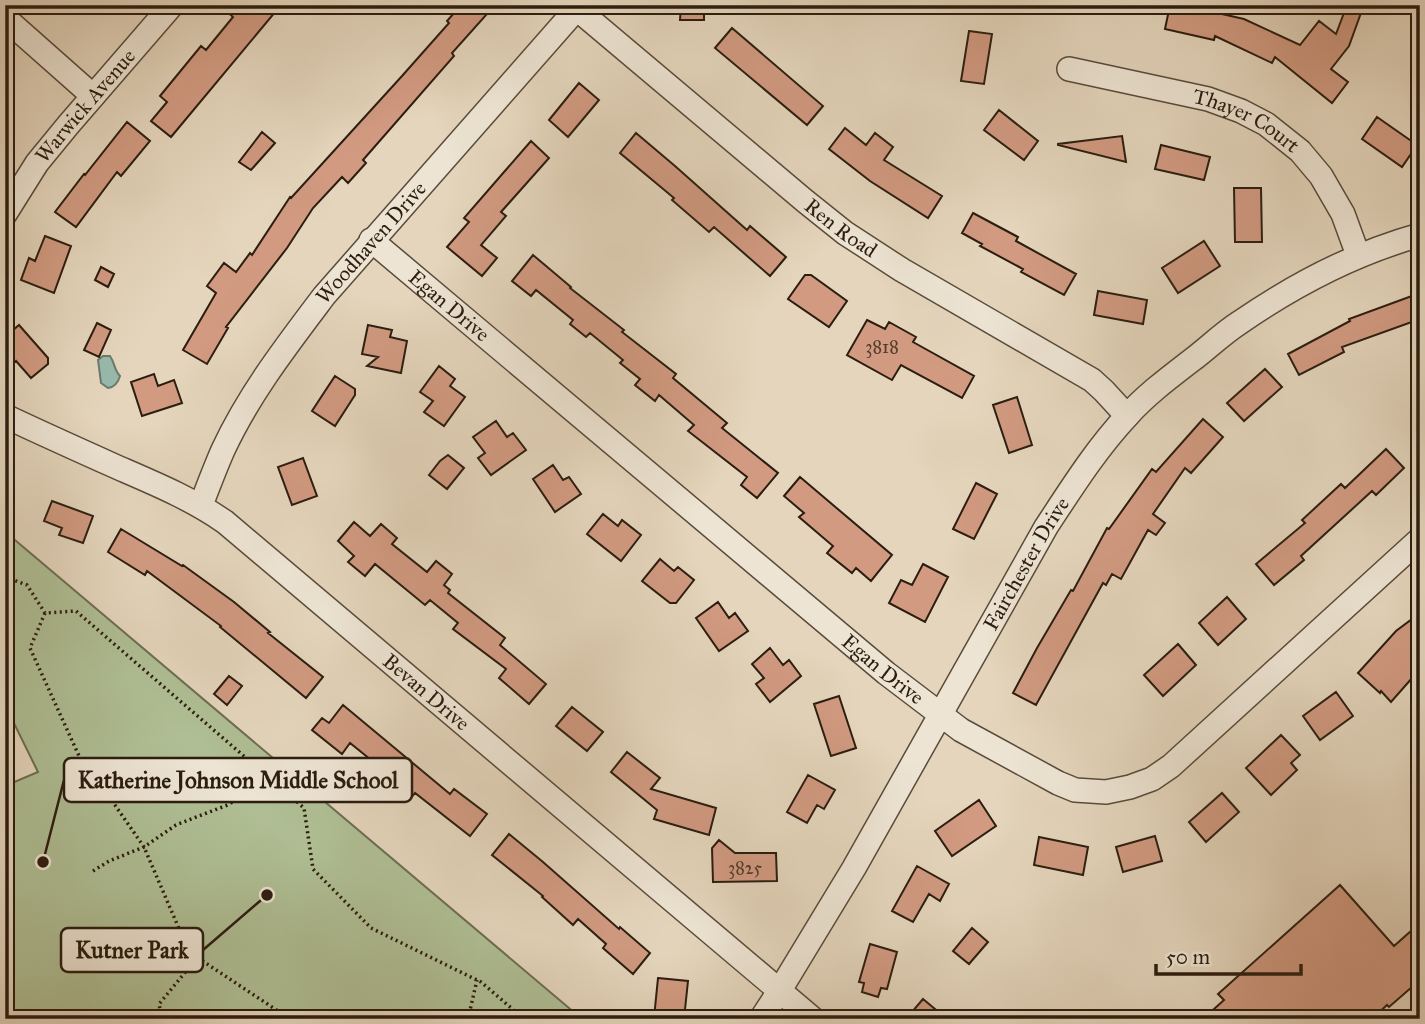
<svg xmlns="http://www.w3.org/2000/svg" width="1425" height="1024" font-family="'IM FELL Great Primer',serif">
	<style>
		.green { fill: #afbe94; stroke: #6d6e52; stroke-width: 2 }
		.water { fill: #97b9ab; stroke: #6c7b6d; stroke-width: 2 }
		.building { fill: #d19a81; stroke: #2b1d10; stroke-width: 2 }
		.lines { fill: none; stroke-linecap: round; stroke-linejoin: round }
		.minor-casing { stroke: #594b3b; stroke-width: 26 }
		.path { stroke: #2b1d10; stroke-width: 3.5; stroke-dasharray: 2 3.5; stroke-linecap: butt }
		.minor { stroke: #ede4d3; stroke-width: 23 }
		.labels { text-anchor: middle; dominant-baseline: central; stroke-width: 6; stroke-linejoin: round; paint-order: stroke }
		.number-label { font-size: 18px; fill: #543c2c }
		.street-label { font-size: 21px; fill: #2b1d10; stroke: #ede4d3 }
		.leader { fill: none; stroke: #2b1d10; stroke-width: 2.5 }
		.callout-dot { fill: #2b1d10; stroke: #ede4d3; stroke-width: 2.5 }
		.callout { fill: #ede4d3; stroke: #2b1d10; stroke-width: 2.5 }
		.callout-label { font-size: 23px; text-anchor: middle; font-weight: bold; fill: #2b1d10 }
	</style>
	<rect width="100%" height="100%" fill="#e4d5bc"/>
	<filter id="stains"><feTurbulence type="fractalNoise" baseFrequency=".00286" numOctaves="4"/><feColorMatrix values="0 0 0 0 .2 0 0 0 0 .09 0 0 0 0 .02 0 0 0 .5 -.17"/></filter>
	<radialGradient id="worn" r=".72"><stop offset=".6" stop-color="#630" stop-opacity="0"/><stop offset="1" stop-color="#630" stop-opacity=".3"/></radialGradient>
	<path class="green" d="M9,535L582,1019H5V786L38,772L5,705V544Z"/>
	<path class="water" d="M103,356H110C115,363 114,370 120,376C118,383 115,387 108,388L101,383L98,360Z"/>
	<path class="building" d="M220,5H281L171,137L151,121L167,102L160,96L201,46L206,50L233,17Z
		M461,5H495L452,53L454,56L363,160L366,163L348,183L342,177L313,208L287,248L226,327L228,328L207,364L183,350L216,293L207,286L224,263L236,272L250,253L252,255L290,197L291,198L402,76L449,23L447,21Z
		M681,5H704V20H680Z
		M1170,5H1182L1244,19L1300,45L1319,21L1336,34L1347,5L1362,10L1349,46L1331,69L1348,82L1332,103L1275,57L1272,63L1215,36L1214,40L1165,29Z
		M732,28L823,106L807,125L715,48Z
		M969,31L992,34L984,84L961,81Z
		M579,83L599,100L568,137L549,120Z
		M999,110L1038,141L1024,160L984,130Z
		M1377,117L1417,145L1402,167L1362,139Z
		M127,122L150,141L121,176L117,172L76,227L55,212L84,174L85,175Z
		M845,128L866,145L875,133L893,147L884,160L942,196L928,218L870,181L829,149Z
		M262,132L275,143L251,170L239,162Z
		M636,133L675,166L747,230L750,226L786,257L770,276L714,227L709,232L672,200L674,198L620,153Z
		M1122,136L1126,162L1058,145V144Z
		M531,141L549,158L501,212L506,216L481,245L497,258L482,276L447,247L469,222L464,218Z
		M1161,145L1210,157L1204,180L1155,169Z
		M1234,188H1261L1262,242H1235Z
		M973,213L1018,237L1016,241L1076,274L1064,295L1021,272L1023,269L980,246L982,244L962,233Z
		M45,236L71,246L54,293L21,280L29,258L35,261Z
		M1204,241L1220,266L1178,293L1162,268Z
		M533,255L571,287L570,288L624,330L622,332L676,374L673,378L727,423L722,428L778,473L757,498L741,485L747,477L688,431L694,425L659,395L655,401L635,385L640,379L620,363L623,360L590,333L586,337L570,324L573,320L536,290L531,296L512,281Z
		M101,267L114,274L108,287L95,280Z
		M805,275H811L847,301L829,327L788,299Z
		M1098,291L1147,300L1143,324L1094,315Z
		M1420,293V319L1342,347L1344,352L1299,375L1288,354L1350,321L1349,319Z
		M867,320L885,329L889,322L916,337L913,342L974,376L962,398L901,365L892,380L847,355Z
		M97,323L111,330L99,357L84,350Z
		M19,325L48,358V364L31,378L16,361L5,370V337Z
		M368,325L392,330L390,337L407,341L401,373L367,366L378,357L362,354Z
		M439,366L455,379L450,386L465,397L444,426L424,412L433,401L420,392Z
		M1265,369L1282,387L1244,421L1227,403Z
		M154,374L158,386L174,380L182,403L142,416L131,382Z
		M335,376L355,389V395L335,426L312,411Z
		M1017,397L1032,445L1009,453L993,405Z
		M1203,419L1223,437L1191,473L1185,468L1153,514L1165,523L1156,535L1148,530L1121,579L1112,574L1106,585L1103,583L1036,705L1013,693L1037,648L1071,590L1073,591L1107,528L1109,529L1152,469L1156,472Z
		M496,421L507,437L513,433L526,450L491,475L478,458L485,453L473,437Z
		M1386,449L1404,468L1376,495L1372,491L1301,556L1304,560L1274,585L1256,564L1305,523L1302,520L1341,484L1345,488Z
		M448,455L464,468L447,489L429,475L440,461Z
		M303,458L317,496L292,505L278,467Z
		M553,465L563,480L569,477L581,494L555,512L533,479Z
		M800,477L892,555L871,581L856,568L852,573L827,553L833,546L799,517L804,513L784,496Z
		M976,483L997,494L974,539L953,529Z
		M52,501L93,516L83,543L59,535L62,528L44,521Z
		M603,514L618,526L622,520L641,535L621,561L587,534Z
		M354,522L370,536L381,524L397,538L392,544L427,572L436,561L452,574L444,585L450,590L448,593L505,638L500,645L546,684L529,704L499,678L506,669L453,629L458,623L430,600L425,605L375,564L365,576L348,562L354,556L338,541Z
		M121,529L182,566L183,565L234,602L270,632L268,633L323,677L306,698L220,627L221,626L147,571L145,575L108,552Z
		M660,559L674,571L678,567L694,580L676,603H670L642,581Z
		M923,564L948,577L925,622L889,603L901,580L912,585Z
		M1227,597L1246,619L1218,645L1199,623Z
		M718,602L729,618L735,613L748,631L719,651L696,618Z
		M1420,613V669L1391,702L1381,691L1380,693L1358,673L1396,631Z
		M1178,644L1196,665L1163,696L1144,675Z
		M770,648L783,665L789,660L801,676L770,702L756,684L764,678L752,664Z
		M229,676L242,686L227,705L214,694Z
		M1336,692L1353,716L1320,740L1303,716Z
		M839,696L856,748L831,756L814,704Z
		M343,705L450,794L454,789L487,814L470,836L415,793L411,798L394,783L379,800L364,788L381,768L350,743L342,754L312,730L322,718L329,723Z
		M572,707L603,732L587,751L556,726Z
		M1281,735L1300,755L1291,763L1297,770L1271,795L1246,768Z
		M627,752L660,778L651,789L716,808L709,835L654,819L657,810L611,772Z
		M808,775L835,790L824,809L817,805L807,823L787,812Z
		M1222,793L1239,812L1206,842L1189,822Z
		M979,800L996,826L952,856L935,831Z
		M509,834L543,862L619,929L620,927L650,953L633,974L603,948L606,944L578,919L573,925L542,897L543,896L492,855Z
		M1155,836L1162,861L1123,872L1116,847Z
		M1039,837L1088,847L1083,875L1034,865Z
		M719,840L735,853H776L777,881L713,882L712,848Z
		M917,866L949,884L940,901L929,894L913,922L892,911Z
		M1340,885L1394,946L1411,931L1420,941V980L1389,1007L1387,1005L1372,1019H1203L1224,1000L1218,994Z
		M972,928L988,942L969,964L953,951Z
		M870,944L897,952L887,989L881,988L878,997L862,992L864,983L859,982Z
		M658,978L688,981L684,1019L654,1018Z
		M923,999L947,1019H906Z"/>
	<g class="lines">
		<defs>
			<g id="minor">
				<path id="s1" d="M577,9L805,201L845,233L902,270L1092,380L1104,391L1127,416"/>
				<path d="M5,18L93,96"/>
				<path id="s2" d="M1069,69L1208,99L1241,111L1266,124L1300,151L1321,176L1343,214L1358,255"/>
				<path id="s3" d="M5,214L37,163L69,124L172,5"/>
				<path id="s4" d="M371,240L886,673L961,730L1058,783L1075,790L1106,792L1130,787L1152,779L1171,766L1420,539"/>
				<path id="s5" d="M5,416C43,434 81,451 119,468C156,484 192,499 225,522L813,1019"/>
				<path id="s6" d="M201,505C208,487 215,468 223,450C249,394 287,345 324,296L580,5"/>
				<path id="s7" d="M761,1019L780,990L854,868L1046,527C1071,489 1096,449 1128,415C1147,394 1170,377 1192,360C1208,348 1222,334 1239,323C1294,285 1355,253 1420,235"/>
			</g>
		</defs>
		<use href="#minor" class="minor-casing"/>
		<path class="path" d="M5,577L27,585L45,613L76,611L304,808L313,869L371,928L481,982L524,1019
			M45,613L30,648L94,789L108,795L144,847L189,952L278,1011L283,1019
			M93,871L109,861L144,847L176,825L230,804L262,772
			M162,1019L159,1004L197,958
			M468,1019L477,980"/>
		<use href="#minor" class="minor"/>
	</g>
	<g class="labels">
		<g class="number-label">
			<text x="882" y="347">3818</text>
			<text x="745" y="868">3825</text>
		</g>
		<g class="street-label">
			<text stroke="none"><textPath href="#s3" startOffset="135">Warwick Avenue</textPath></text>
			<text stroke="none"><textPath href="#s2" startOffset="186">Thayer Court</textPath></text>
			<text stroke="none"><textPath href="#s1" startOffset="343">Ren Road</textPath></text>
			<text stroke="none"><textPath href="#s6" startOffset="315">Woodhaven Drive</textPath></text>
			<text stroke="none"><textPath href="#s4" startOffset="102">Egan Drive</textPath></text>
			<text stroke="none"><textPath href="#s7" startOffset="527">Fairchester Drive</textPath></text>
			<text stroke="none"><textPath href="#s4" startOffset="668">Egan Drive</textPath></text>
			<text stroke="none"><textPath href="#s5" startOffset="508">Bevan Drive</textPath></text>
		</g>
	</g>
	<path class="leader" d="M43 862L64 780M267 895L203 950"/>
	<g class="callout-dot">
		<circle cx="43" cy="862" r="7"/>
		<circle cx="267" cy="895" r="7"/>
	</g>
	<g class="callout">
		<rect x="64" y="758" width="348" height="44" rx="7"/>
		<rect x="61" y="928" width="142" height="44" rx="7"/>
	</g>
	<g class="callout-label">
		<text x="238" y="788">Katherine Johnson Middle School</text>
		<text x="132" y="958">Kutner Park</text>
	</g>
	<rect width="1425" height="1024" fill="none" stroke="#e4d5bc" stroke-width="28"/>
	<rect x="7" y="7" width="1411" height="1010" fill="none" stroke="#2b1d10" stroke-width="3.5"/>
	<rect x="14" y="14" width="1397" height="996" fill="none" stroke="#2b1d10" stroke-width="2"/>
	<path d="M1156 964v10h145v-10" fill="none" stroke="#2b1d10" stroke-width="3.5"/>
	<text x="1166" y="964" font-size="21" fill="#2b1d10" stroke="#ede4d3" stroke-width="5" paint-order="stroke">50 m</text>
	<rect width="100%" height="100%" filter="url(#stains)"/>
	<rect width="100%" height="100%" fill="url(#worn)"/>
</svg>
